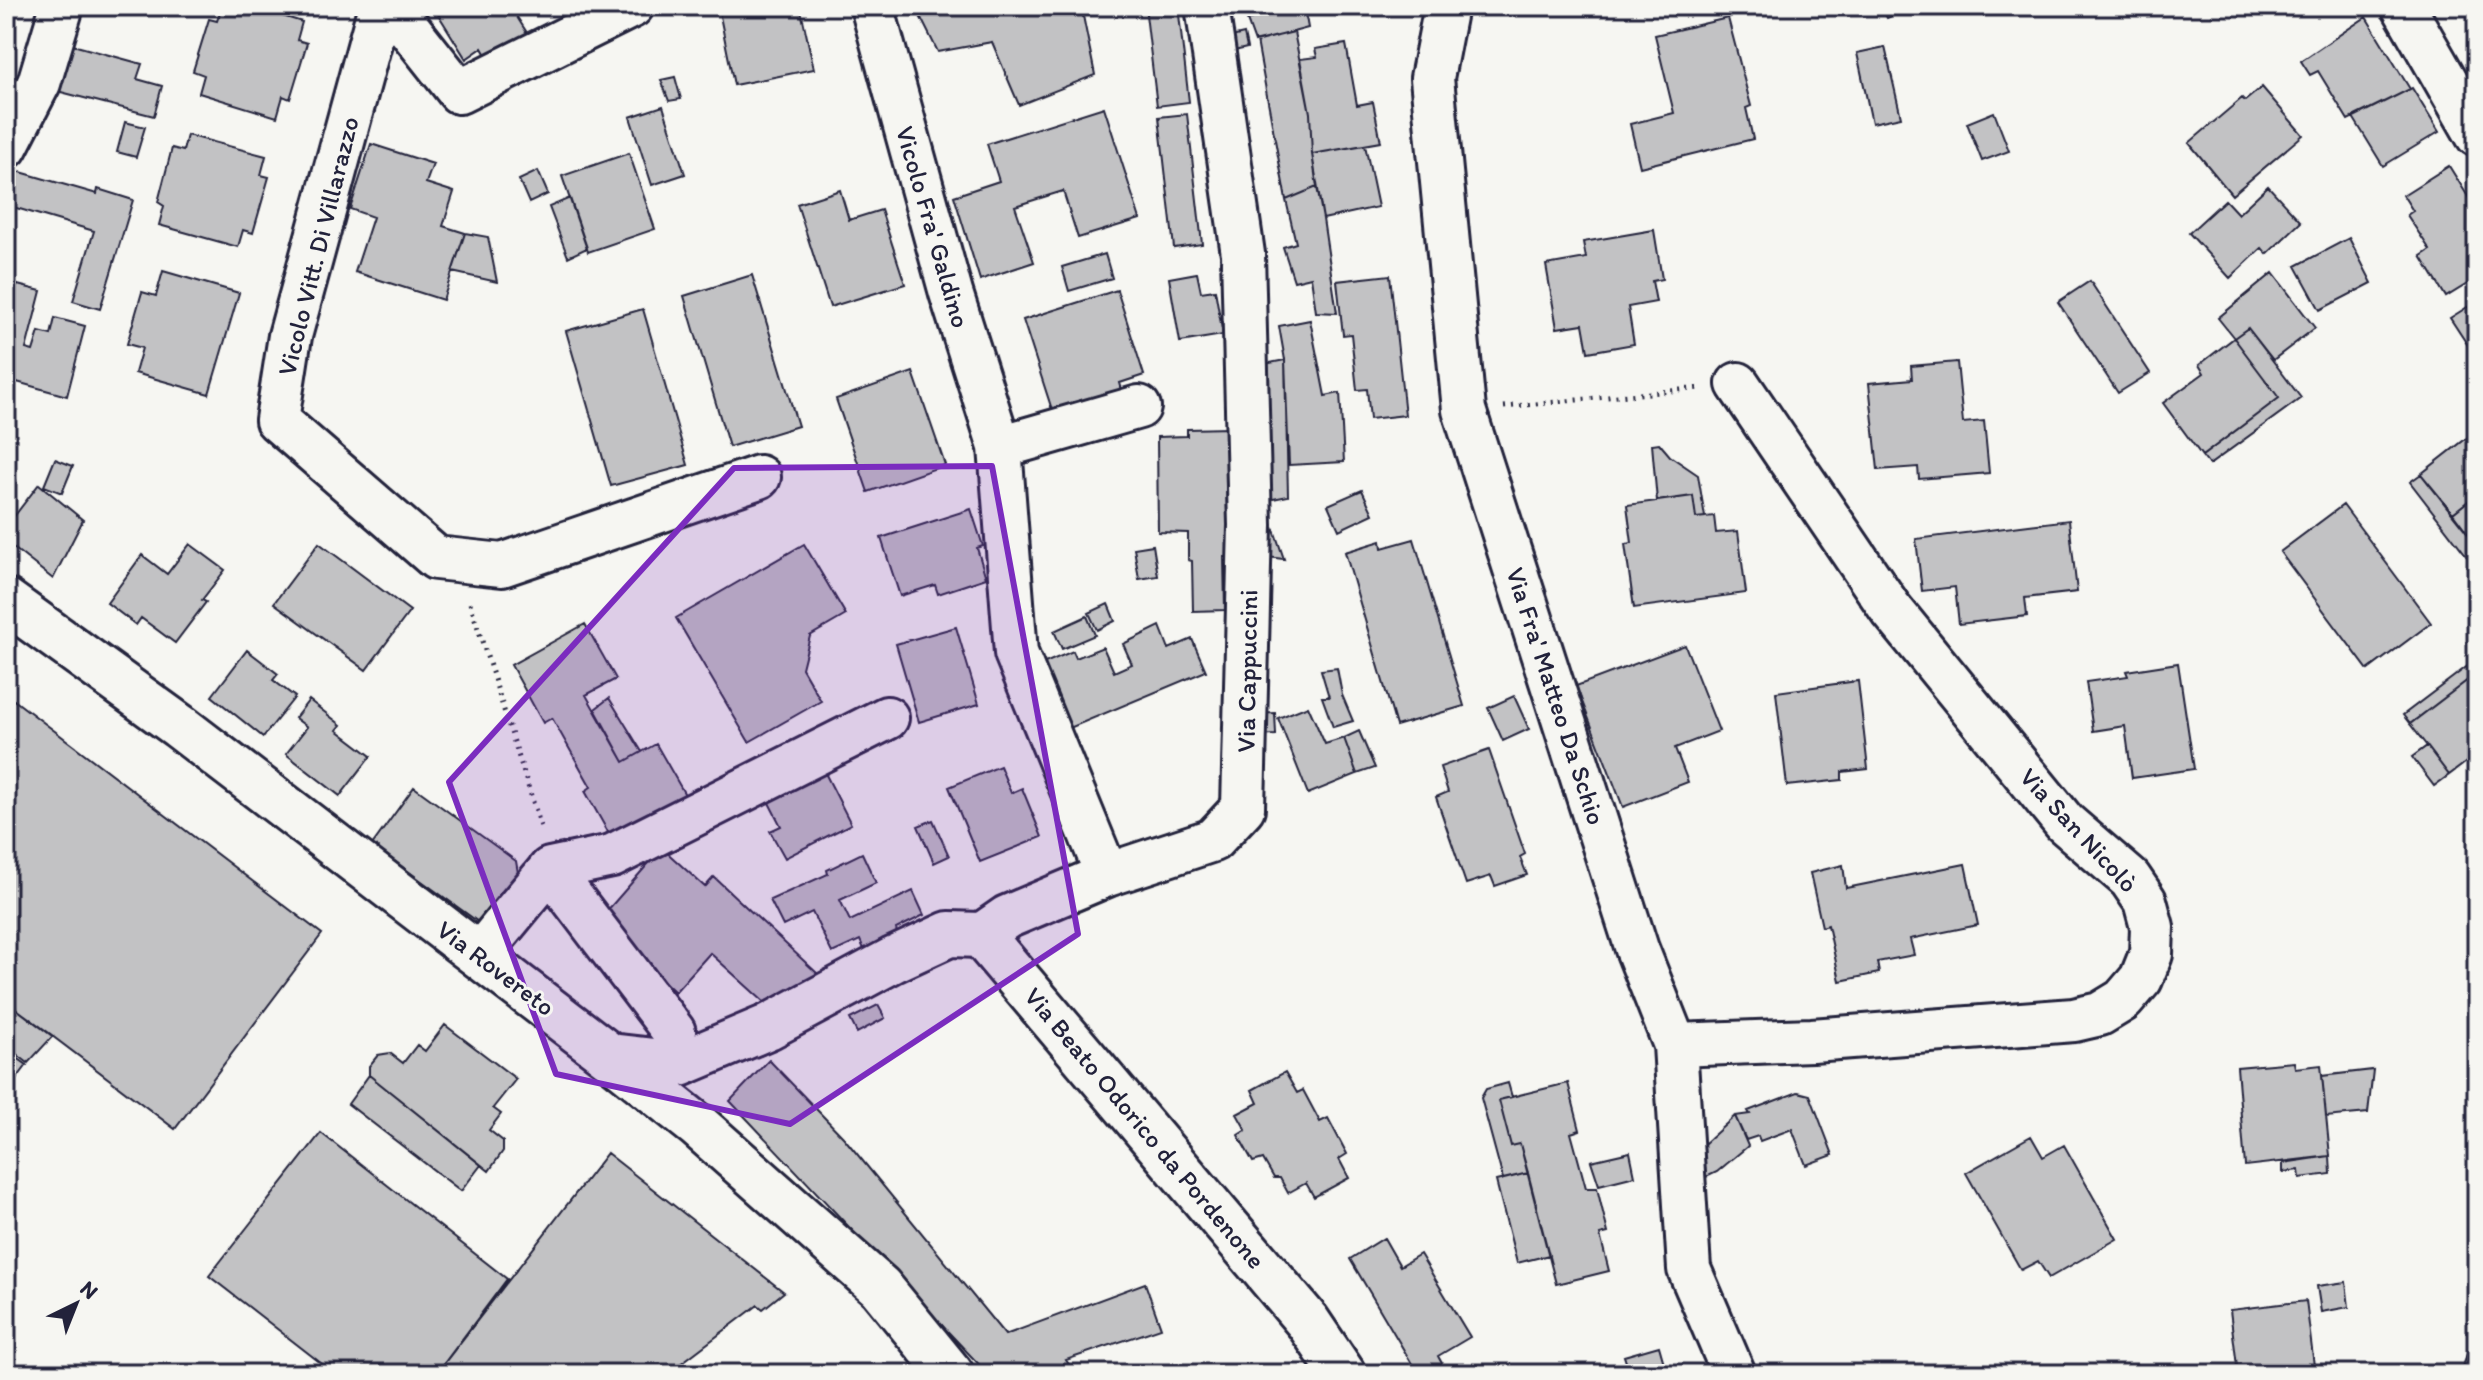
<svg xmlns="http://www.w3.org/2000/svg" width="2483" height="1380" font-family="Itim,sans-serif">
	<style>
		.building { fill: #c2c2c4; stroke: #22223b; stroke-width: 2 }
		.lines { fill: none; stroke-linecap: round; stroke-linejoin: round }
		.street-casing { stroke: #22223b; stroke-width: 48 }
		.secondary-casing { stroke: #22223b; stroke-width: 50 }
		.path { stroke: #22223b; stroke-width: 5; stroke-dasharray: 2 6; stroke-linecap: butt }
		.street { stroke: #f6f6f2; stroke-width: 42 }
		.secondary { stroke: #f6f6f2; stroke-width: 44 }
		.marked { fill: #7b2cbf; fill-opacity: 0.2; stroke: #7b2cbf; stroke-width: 6; stroke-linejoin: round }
		.labels { text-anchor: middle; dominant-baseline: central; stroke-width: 6; stroke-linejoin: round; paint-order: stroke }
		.street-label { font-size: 26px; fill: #22223b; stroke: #f6f6f2 }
	</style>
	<rect width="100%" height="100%" fill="#f6f6f2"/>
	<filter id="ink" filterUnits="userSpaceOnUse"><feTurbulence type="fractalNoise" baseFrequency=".0125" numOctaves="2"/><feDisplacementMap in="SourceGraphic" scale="16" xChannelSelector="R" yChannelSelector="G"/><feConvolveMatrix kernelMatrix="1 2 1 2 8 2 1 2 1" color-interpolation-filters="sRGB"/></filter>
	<g filter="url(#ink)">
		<path class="building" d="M222,6H250L302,22L297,40L307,43L290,99L283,96L277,117L199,93L204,75L193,71L209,19L217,21Z
			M433,6H510L529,36L489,60L482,48L466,59Z
			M718,6H800L814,69L734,85Z
			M915,6H1081L1095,75L1019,105L992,42L938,52Z
			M1145,6H1178L1189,102L1157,106Z
			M1251,6H1304L1308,28L1255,42L1247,20L1255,17Z
			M1881,6H1908L1909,9L1887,18Z
			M2366,17L2410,89L2348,120L2318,71L2310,75L2301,61Z
			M1728,18L1751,106L1746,108L1753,139L1640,167L1630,124L1674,113L1655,35Z
			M1294,32L1310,113L1312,154L1317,187L1286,200L1257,41Z
			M1244,34L1247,48L1234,51L1231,37Z
			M69,44L142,64L137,79L162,86L154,116L57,91Z
			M1346,44L1357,105L1373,102L1381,142L1312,154L1310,113L1300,59L1317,57L1315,49Z
			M1885,47L1901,117L1872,123L1857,53Z
			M675,77L681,99L669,101L661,80Z
			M2262,87L2303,135L2232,195L2189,143L2242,98L2245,101Z
			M2412,88L2439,132L2383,166L2353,117Z
			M663,106L685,174L652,185L630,117Z
			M1104,107L1140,219L1078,238L1063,191L1015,206L1034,262L980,280L954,196L999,181L987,144Z
			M1994,112L2009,151L1982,161L1967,123Z
			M1187,114L1202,244L1174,248L1159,117Z
			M125,122L145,127L136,157L117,152Z
			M187,135L266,156L261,175L269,177L253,233L243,230L238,247L159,225L164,206L158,202L172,148L183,151Z
			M371,144L433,164L426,183L454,192L443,226L465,233L443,300L355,272L373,217L350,209Z
			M1365,145L1378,207L1323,219L1312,154Z
			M629,153L655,229L588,252L562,176Z
			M2449,166L2477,211V278L2446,297L2421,256L2430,250L2407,215L2413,211L2403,195Z
			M10,169L97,194L98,189L133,200L100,309L73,301L94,231L6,205V182Z
			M538,171L548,194L529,203L519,180Z
			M2268,186L2301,222L2267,254L2262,248L2230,278L2189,233L2225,200L2238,214Z
			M1317,187L1323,219L1337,313L1316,312L1311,277L1294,281L1283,247L1296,243L1286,200Z
			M840,190L849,220L881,210L905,284L830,307L797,204Z
			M570,198L587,248L568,257L549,207Z
			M1654,230L1662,279L1652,281L1656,302L1628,307L1634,344L1588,352L1583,324L1557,328L1546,265L1586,258L1583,242Z
			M465,233L488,237L497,282L452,272Z
			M2349,238L2372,283L2320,310L2296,266Z
			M1105,254L1112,278L1069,291L1062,267Z
			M163,271L239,293L209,394L135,373L142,348L127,344L142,292L156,296Z
			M1197,273L1201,292L1215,290L1223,335L1180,342L1169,278Z
			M2273,273L2315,328L2273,360L2248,328L2234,338L2218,318Z
			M752,275L798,426L729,447L684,296Z
			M1390,275L1405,415L1370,419L1367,389L1357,390L1351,334L1343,335L1337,281Z
			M2090,281L2150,373L2118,393L2058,302Z
			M6,282L41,291L26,349L33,351L39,332L51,335L55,318L85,326L67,396L6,379Z
			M1117,290L1144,375L1120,383L1124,397L1055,419L1023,320Z
			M2477,301V343L2469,347L2450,318Z
			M643,309L688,465L611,486L566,331Z
			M1310,320L1325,396L1340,393L1344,462L1289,465L1285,360L1279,326Z
			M2248,328L2301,398L2209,465L2202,456L2279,398L2234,338Z
			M2234,338L2279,398L2202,456L2163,403L2204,373L2199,365Z
			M1285,360L1288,496L1263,501L1260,365Z
			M1957,362L1963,423L1984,421L1989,473L1919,479L1918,467L1878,470L1869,383L1912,379L1911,366Z
			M913,372L945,465L868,492L836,399Z
			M1229,428L1230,470L1226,472L1228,557H1224L1225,610L1193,611L1192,561L1188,560V533L1158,532L1157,437L1187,436V429Z
			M2472,434L2477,440V494L2453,513L2421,474Z
			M1659,443L1670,456L1698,475L1705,517L1696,518L1693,496L1657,501L1652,444Z
			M55,459L73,466L62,493L44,486Z
			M6,472L16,481L6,493Z
			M2421,474L2477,545V569L2410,482Z
			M39,484L83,520L53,579L6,542V527Z
			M1362,490L1373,514L1339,530L1328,505Z
			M2477,494V545L2453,513Z
			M1693,496L1696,518L1714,516L1716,533L1738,531L1746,593L1634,608L1625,544L1632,543L1627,505Z
			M2343,505L2431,623L2368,670L2280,552Z
			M971,509L983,546L977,548L986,578L938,594L935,585L900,596L881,538Z
			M2069,520L2077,592L2025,598L2027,616L1959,624L1955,587L1922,591L1916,539Z
			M1271,521L1284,559L1259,556Z
			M1414,539L1464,706L1396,726L1345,552L1381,541L1382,548Z
			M319,543L410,611L366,670L274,603Z
			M190,544L225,570L202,600L206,602L175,643L141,618L136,625L107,603L142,555L167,574Z
			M804,544L846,615L810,636L802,668L821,701L749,742L676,618Z
			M1153,545L1158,576L1139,579L1134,548Z
			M1108,604L1115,621L1097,630L1089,613Z
			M1087,616L1095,635L1062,649L1054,631Z
			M585,624L616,679L586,695L624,762L656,744L688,800L613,841L585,791L591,787L552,718L543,723L511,665Z
			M1160,626L1169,649L1192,639L1206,671L1065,730L1040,665L1073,651L1076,658L1103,647L1114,672L1132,664L1123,644Z
			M956,627L979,704L919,722L896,644Z
			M1685,645L1719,731L1675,748L1688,782L1623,807L1576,686Z
			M247,650L278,674L273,680L295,697L263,737L212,696Z
			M2477,659V673L2410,724L2403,715Z
			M2178,663L2194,769L2132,778L2125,726L2093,731L2086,682L2128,676L2126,671Z
			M1337,668L1342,695L1353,721L1333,727L1322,697H1329L1321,670Z
			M2477,673V754L2449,775L2410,724Z
			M1858,681L1868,769L1842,772V780L1787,786L1776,692Z
			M6,694L322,934L175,1129L6,1001Z
			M1514,696L1529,729L1503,741L1488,708Z
			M609,698L642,752L624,762L595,709Z
			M309,700L341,725L337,730L371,756L340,796L286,754L307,727L295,718Z
			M1308,706L1325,744L1344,738L1357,774L1308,794L1278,718Z
			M1275,713L1276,735L1254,736L1253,714Z
			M1359,731L1375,768L1357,774L1344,738Z
			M2427,746L2449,775L2434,786L2412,757Z
			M1489,750L1525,854L1520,857L1527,875L1495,886L1491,876L1466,884L1436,797L1448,792L1440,767Z
			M1000,766L1011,793L1022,788L1042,837L980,862L949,787Z
			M822,767L851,824L785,858L770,831L781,826L765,795Z
			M414,787L516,861L518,873L481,924L372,845Z
			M933,820L949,856L934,863L918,826Z
			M662,848L705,887L714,877L819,975L774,1011L710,953L675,992L599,920Z
			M862,853L876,883L840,900L850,921L913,891L924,915L896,929L900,944L867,956L860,940L832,953L812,912L783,926L770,900L828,874L827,870Z
			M1965,864L1978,925L1910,939L1914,955L1877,962L1879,973L1840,981L1828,925L1822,927L1810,873L1843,865L1846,888Z
			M6,1001L53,1036L28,1063L6,1046Z
			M878,1005L885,1018L857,1033L850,1019Z
			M445,1025L516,1079L493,1108L501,1114L489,1130L503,1141V1151L489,1171L369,1075V1066L378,1055L390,1053L403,1063L417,1045L425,1051Z
			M6,1050L27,1065L6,1093Z
			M769,1060L844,1138L1005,1335L1145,1283L1161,1328L1066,1360L1075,1374H988L730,1101Z
			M2294,1062L2295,1068L2321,1065L2330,1156L2245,1166L2237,1067Z
			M2373,1070L2368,1113L2326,1117L2322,1076Z
			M1285,1072L1297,1093L1303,1090L1320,1122L1328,1118L1347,1154L1339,1159L1349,1178L1314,1197L1306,1183L1288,1193L1280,1178H1274L1263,1159L1253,1162L1238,1135L1246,1130L1237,1114L1258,1103L1252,1090Z
			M369,1075L481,1165L461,1191L348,1104Z
			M1508,1083L1512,1097L1499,1100L1511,1146L1520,1144L1528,1173L1503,1179L1481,1098L1486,1089Z
			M1568,1083L1580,1130L1571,1133L1586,1188H1597L1608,1233L1600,1235L1609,1271L1556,1284L1520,1144L1511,1146L1499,1100Z
			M1798,1092L1810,1095L1833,1155L1806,1165L1792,1129L1760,1141L1758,1136L1746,1140L1735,1116L1750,1114L1748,1111Z
			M1735,1116L1748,1146L1717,1172L1700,1180L1695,1152Z
			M321,1133L507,1279L436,1374H335L209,1276Z
			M2031,1136L2043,1157L2064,1145L2117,1239L2049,1278L2038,1261L2021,1270L1966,1173Z
			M1630,1152L1635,1176L1599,1185L1591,1161Z
			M607,1153L784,1292L763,1309L758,1305L667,1374H436Z
			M2330,1156L2331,1174L2300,1178L2299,1170L2283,1172V1163Z
			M1528,1173L1549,1255L1517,1263L1496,1181Z
			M1384,1238L1400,1266L1420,1254L1470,1337L1438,1356L1446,1371L1441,1374H1418L1350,1259Z
			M2346,1282L2349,1307L2321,1312L2317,1286Z
			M2306,1301L2315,1374H2238L2230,1310Z
			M2477,1323V1364L2465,1360Z
			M1659,1346L1667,1374H1630L1624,1356Z
			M2465,1360L2477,1364V1374H2461Z"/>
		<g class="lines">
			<defs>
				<path id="street" d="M380,6L290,336L277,420L436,558L502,565L759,477
					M391,6L459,92L632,6
					M872,6L951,293L1000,447
					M1446,6L1432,78L1464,410L1637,949L1675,1045L1689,1269L1734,1374
					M2403,6L2477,135
					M6,147L39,83L62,6
					M550,869L674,1032L680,1064
					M1107,875L1016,653L1000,447L1139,407
					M981,935L1007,917L1107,875L1213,840L1243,808L1250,525L1243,254L1207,6
					M479,955L550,869L612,856L887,718
					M1675,1045L1812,1040L2074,1020L2100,1014L2123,1000L2141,979L2151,954L2152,927L2145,901L2130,879L2065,823L1890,608L1738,384"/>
				<path id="secondary" d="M6,601L179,726L610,1056L698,1126L880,1287L951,1374
					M610,1056L680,1064L768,1027L893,960L949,934L981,935L1308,1322L1343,1374"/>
			</defs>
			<use href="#street" class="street-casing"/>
			<use href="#secondary" class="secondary-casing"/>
			<path class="path" d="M1504,407L1701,388
				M470,603L542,830"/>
			<use href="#street" class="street"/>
			<use href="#secondary" class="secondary"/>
		</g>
	</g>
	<path class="marked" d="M992,466L1078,934L790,1124L556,1074L449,782L734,468Z"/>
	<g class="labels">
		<g class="street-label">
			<text transform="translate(933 227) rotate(74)">Vicolo Fra' Galdino</text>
			<text transform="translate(318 246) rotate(-76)">Vicolo Vitt. Di Villarazzo</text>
			<text transform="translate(1247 671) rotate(-89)">Via Cappuccini</text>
			<text transform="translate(1556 696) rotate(72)">Via Fra' Matteo Da Schio</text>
			<text transform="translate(2079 830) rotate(47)">Via San Nicolò</text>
			<text transform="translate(496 968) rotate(37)">Via Rovereto</text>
			<text transform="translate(1145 1128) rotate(50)">Via Beato Odorico da Pordenone</text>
		</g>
	</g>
	<rect width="2483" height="1380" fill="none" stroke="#f6f6f2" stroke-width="32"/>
	<rect x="16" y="16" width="2451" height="1348" fill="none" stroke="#22223b" stroke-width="3" filter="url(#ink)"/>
	<g transform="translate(76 1304) rotate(43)" stroke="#f6f6f2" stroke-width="6" paint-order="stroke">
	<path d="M0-6L14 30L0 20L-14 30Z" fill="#22223b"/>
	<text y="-12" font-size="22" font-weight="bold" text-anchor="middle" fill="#22223b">N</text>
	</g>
</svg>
